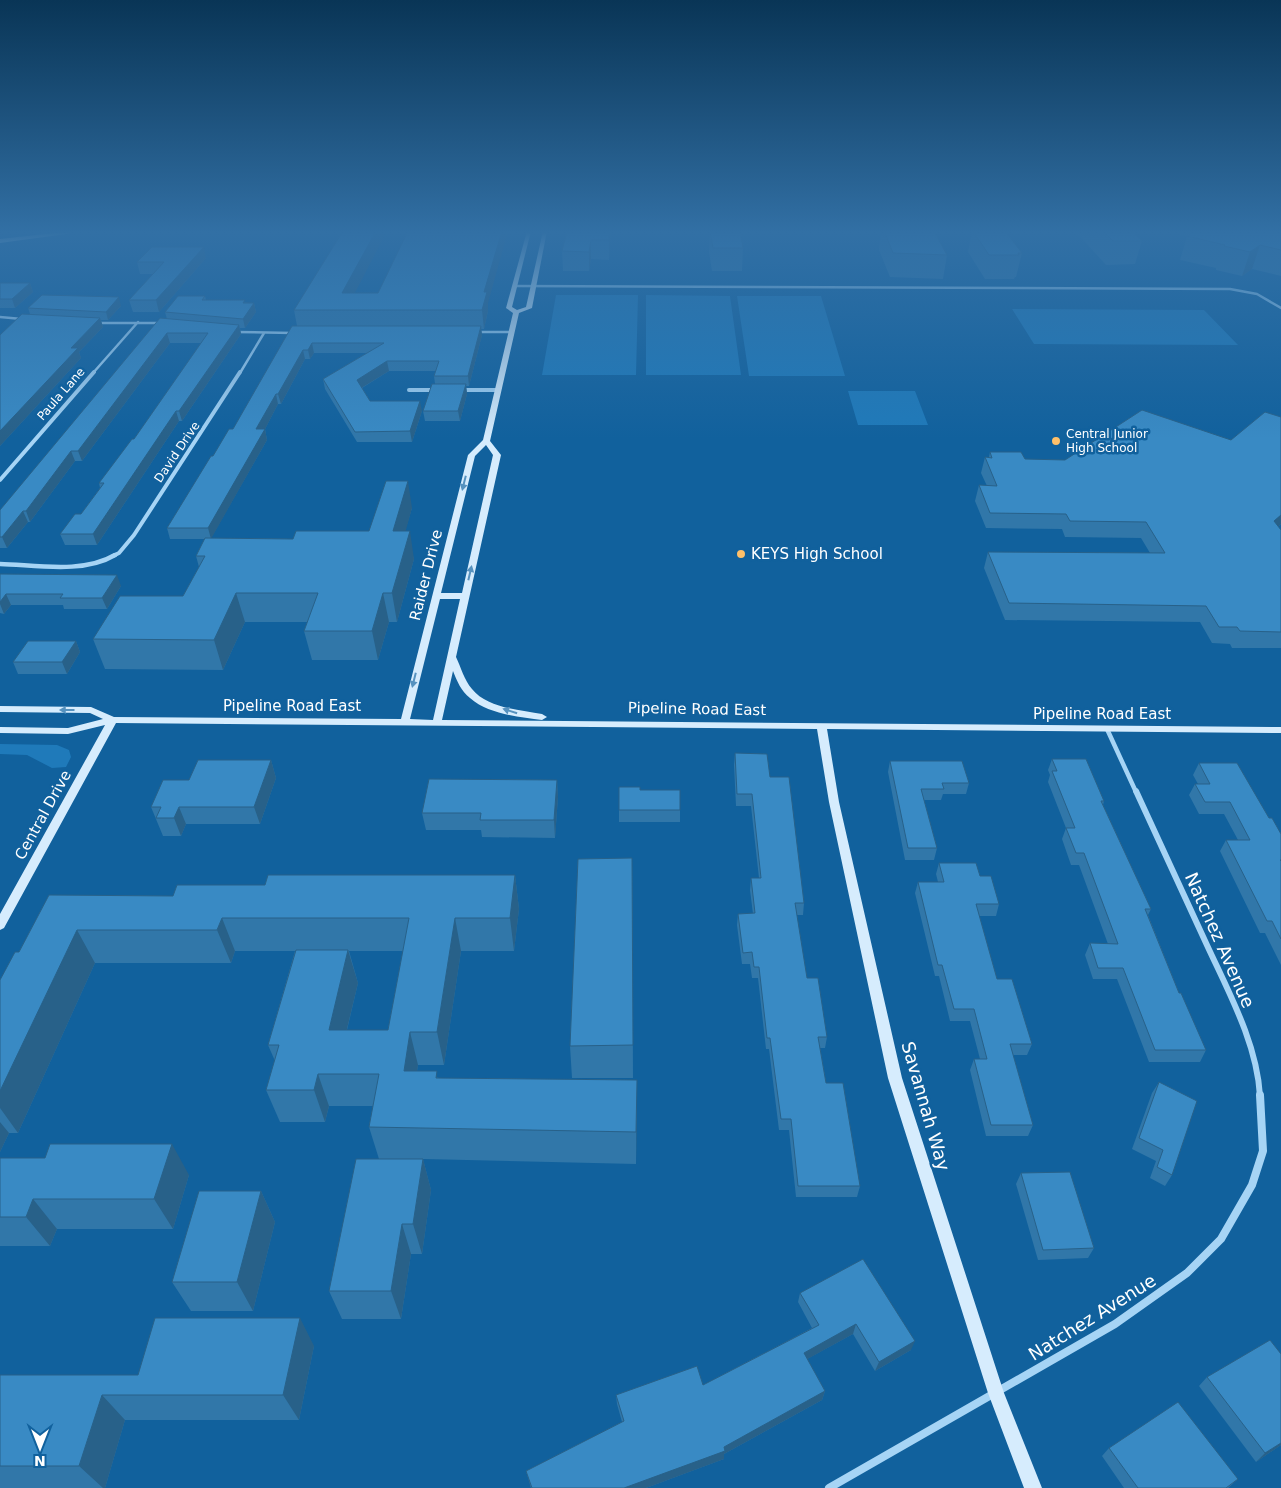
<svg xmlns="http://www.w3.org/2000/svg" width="1281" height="1488" font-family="'DejaVu Sans',sans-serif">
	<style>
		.green { fill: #1f7aba }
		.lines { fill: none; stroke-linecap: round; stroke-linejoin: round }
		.street-far4 { stroke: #a6d4f5; stroke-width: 2.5 }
		.street-far3 { stroke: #a6d4f5; stroke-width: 4 }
		.street-far2 { stroke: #a6d4f5; stroke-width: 4.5 }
		.street-far1 { stroke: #a6d4f5; stroke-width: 6 }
		.street { stroke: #a6d4f5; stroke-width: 8 }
		.secondary { fill: #d6ecfd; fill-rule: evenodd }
		.primary { fill: #f3f9ff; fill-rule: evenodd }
		.wall { fill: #3177a9; fill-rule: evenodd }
		.shaded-wall { fill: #286189 }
		.building { fill: #398ac4; stroke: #286189 }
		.oneway { fill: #5692bf }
		.poi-dot { fill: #ffc069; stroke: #11619d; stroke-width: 2 }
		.labels { text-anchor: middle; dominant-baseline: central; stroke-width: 5; stroke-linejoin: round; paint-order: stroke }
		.far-street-label { font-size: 12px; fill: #fff; stroke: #11619d }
		.far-poi-label { font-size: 12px; fill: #fff; stroke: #11619d; text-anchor: start }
		.poi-label { font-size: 15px; fill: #fff; stroke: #11619d; text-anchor: start }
		.street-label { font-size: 15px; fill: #fff; stroke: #11619d }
		.near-street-label { font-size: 18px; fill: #fff; stroke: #11619d }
	</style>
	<rect width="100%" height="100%" fill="#11619d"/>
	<path class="green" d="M556,295H638L636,375H542Z
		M646,295L730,296L741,375H646Z
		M737,296H821L845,376H749Z
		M1012,309L1204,310L1238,345L1034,344Z
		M848,391H915L928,425H858Z
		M0,744L57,745L69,750L71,757L66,767L52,768L27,755L0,754Z"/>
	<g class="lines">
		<path class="street-far4" d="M514,286L1230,289L1257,294L1281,308
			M0,317L22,319
			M95,323H162
			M235,332L293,333
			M477,332H511
			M93,373L138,322
			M240,373L264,333"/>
		<path class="street-far3" d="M409,390H436
			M462,390H498
			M0,480L94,372
			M113,556L119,553L134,535L240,372"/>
		<path class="street-far2" d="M0,564C36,565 83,574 115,555
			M1107,729L1136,792"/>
		<path class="street-far1" d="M1136,791C1159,842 1183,892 1206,943C1228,991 1257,1043 1260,1096"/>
		<path class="street" d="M829,1488L1115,1324L1187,1273L1221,1239L1252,1185L1263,1151L1260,1095"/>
		<path class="secondary" d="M527,231H531L512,307L517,310L526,307L543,231H547L532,308L519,313L490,441L501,455L456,657C461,667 464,680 472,689C487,708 520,710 542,714L547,717L542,720C519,717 488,714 470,698C461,691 457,681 453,671L442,720L1281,727V733L827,729L839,802L902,1078L1004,1393L1042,1488H1024L988,1393L888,1078L829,802L817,729L116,723L4,928L0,930V914L105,725L68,734L0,733V727L68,728L103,719L90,713L0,712V706L91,707L114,717L401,719L468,455L483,440L513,313L506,308ZM486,445L493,455L462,593H441L475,456ZM440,599H460L433,720L410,719Z"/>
		<path class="primary" d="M0,231H11L0,234Z
			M72,231H88L0,243V239Z"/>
	</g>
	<path class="wall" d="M567,231H611L609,260L591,259L589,271H563L562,251Z
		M710,231L743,248L742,271H712L709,252Z
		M881,231H934L947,255L943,279L890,277L879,250Z
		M972,231H1005L1022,253L1016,277H1015L1014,279H985L968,252Z
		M1075,231H1132L1142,241L1135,264L1106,265Z
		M1165,231H1281V276L1252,269L1242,276L1216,270V268L1180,260L1187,236Z
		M206,258L159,312H133L129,300L153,274H140L137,262Z
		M0,283H30L33,292L15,308H0Z
		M355,293L488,303V311L484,329H481L482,335L469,386H466L467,394L460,421H425L423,411L435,384L434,376L436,371H389L362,388L370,401L422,411L412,442H357L325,389L323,379L367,353H314L310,359H305L281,404H278L265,429L267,440L211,538L293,539L369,531L412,508L405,531L414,559L397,622H389L378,660H312L304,631L308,622H245L223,670L105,669L93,639L183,596L199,567L196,556L205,539H170L167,528L213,456L233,429L297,326L294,310Z
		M205,296L206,300L254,303L256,312L245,328H240L241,334L182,421H179L97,545H65L60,534L81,514L100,488L99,483L134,439L202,343H170L82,461H75L30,522H28L7,548H0V510L167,319L165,312Z
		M121,306L108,320H101L103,327L79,352L81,358L0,446V335L30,314L28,308Z
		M990,452L1025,459L1281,524L1278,527L1281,530V648H1232L1230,644L1212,643L1200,622L1005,620L984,568L988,552L1150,553L1141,538L1065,537L1062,529L986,528L975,501L979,485L987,486L981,473L985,457H989Z
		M0,574L121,586L107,609H64L63,605H11L4,614L0,613Z
		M76,641L80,652L67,674H18L13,662Z
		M735,753L770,777L804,903L803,915H796L807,978L827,1037L825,1048H820L826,1083L860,1186L857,1197H796L789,1130H779L769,1049H766L758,978H752L750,964H742L737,925L738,914H753L750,890L751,878H759L751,806H736L734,765Z
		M1052,759L1104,801L1103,805L1151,909L1148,915L1179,993L1206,1050L1200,1062H1149L1117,979H1093L1085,955L1090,943L1108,944L1079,865H1071L1062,839L1066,828L1048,782L1050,775L1048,770Z
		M271,760L276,778L260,824H186L181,836H163L151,807L189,780Z
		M890,761L969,783L966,794H943L941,800H924L937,848L934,860H905L888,772Z
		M1199,763L1269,818L1281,834V965L1265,933H1260L1220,851L1226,840H1238L1224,814H1199L1189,795L1195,784H1198L1193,775Z
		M557,780L558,797L555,838L482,837L481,830H426L422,813Z
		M640,790L680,810V822H619V810Z
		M632,858L633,1078H572L570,1046Z
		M939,863L980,876L999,904L996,916H979L997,979L1032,1044L1027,1055H1013L1033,1125L1028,1136H986L970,1070L974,1059H980L970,1021H950L939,976H935L915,893L918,882H938L936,874Z
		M515,875L519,909L514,951H461L444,1065H418L417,1071L439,1078L637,1080L636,1164L423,1159L431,1190L422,1254H411L401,1319H342L329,1291L408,1159H379L369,1127L373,1106H329L325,1122H280L266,1090L275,1061L268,1045L295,951H235L231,963H95L18,1133H9L0,1152V980L19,952L49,895L173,896L265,885ZM349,951H403L388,1030H347L358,983Z
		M1159,1082L1172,1175L1165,1186L1150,1178L1156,1161L1132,1149L1152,1093Z
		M0,1158L189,1175L173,1229H57L50,1246H0Z
		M1021,1173L1094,1248L1088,1258L1038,1260L1016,1184Z
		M261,1191L275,1222L253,1311H191L172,1282Z
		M800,1293L911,1350L875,1371L853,1334L807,1359L825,1391L822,1400L724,1454V1459L646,1488H531L526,1471L622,1422L617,1404L616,1395L703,1385L812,1328L798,1302Z
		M314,1346L299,1420H125L105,1488H0V1375H138Z
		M1281,1354V1445L1256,1462L1199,1386L1207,1377Z
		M1109,1448L1238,1479L1228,1488H1124L1102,1456Z"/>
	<path class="shaded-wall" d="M376,231H387L346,310L342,293Z
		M502,231H508L488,303V311L484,329L482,310L484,292Z
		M609,231H611L609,260Z
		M591,240V259L589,271V252Z
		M1260,245L1252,269L1242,276L1250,252Z
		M204,247L206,258L159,312L156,300Z
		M30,283L33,292L15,308L12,299Z
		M119,297L121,306L108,320L106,312Z
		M254,303L256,312L245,328L243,319Z
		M100,318L103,327L79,352L81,358L0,446V431L71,348Z
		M239,325L241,334L182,421L179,411Z
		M481,326L482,335L469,386L468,376Z
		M167,333L170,343L82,461L78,451Z
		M312,343L314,353L310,359L308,350Z
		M303,350L305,359L281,404L278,394Z
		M387,361L389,371L358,390L357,380Z
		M466,384L467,394L460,421L458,411Z
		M276,394L278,404L261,437L265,429L267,440L211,539L208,528L256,429Z
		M420,401L422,411L412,442L410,431Z
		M176,411L179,421L97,545L93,534Z
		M71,451L75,461L30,522L26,511Z
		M408,481L412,508L398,559L393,531Z
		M23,511L28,522L7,548L2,537Z
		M1281,515V524L1267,537L1274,521Z
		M410,531L414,559L397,622L392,593Z
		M117,575L121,586L107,609L102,598Z
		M236,593L245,622L223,670L214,640Z
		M383,593L389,622L378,660L372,631Z
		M6,594L11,605L4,614L0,604V602Z
		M76,641L80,652L67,674L62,662Z
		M271,760L276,778L260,824L254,807Z
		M557,780L558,797L555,838L554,820Z
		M179,807L186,824L181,836L174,818Z
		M515,875L519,909L514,951L510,918Z
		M222,918L235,951L231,963L217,930Z
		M455,918L461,951L444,1065L437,1032Z
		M77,930L95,963L18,1133L0,1108V1091Z
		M348,950L358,983L339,1062L329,1030Z
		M410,1032L418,1065L412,1103L404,1071Z
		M318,1074L329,1106L325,1122L314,1090Z
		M637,1080V1112L636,1164V1132Z
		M0,1122L9,1133L0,1152Z
		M172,1144L189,1175L173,1229L154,1199Z
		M423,1159L431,1190L422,1254L413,1224Z
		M261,1191L275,1222L253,1311L237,1282Z
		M33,1199L57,1229L50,1246L26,1217Z
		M402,1224L411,1254L401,1319L391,1291Z
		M300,1318L314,1346L299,1420L283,1395Z
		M856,1324L853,1334L802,1362L804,1353Z
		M915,1341L911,1350L875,1371L879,1362Z
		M825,1391L822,1400L724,1454V1459L646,1488H624L724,1447Z
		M102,1395L125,1420L105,1488H103L79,1466Z
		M1281,1443V1445L1256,1462L1265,1453Z"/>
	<path class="building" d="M343,231H376L342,293H378L408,231H502L484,292H487L482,310H294Z
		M567,231H609V240H591L589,252L562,251Z
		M710,231H740L743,248H713Z
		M884,231H934L947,255L893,253Z
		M973,231H1005L1022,253H1018L1019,255H989Z
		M1103,231H1132L1142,241H1113Z
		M1196,231H1281V250L1260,245L1250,252L1224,246L1225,245L1187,236Z
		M152,247H204L156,300H129L164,262H137Z
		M0,283H30L12,299H0Z
		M42,295L119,297L106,312L28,308Z
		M178,296H205L202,300H245L243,303H254L243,319L165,312Z
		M22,314L100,318L71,348H78L0,431V335Z
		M160,318L239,325L179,411H176L93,534H60L75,514H81L104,483H99L132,439H134L208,333H167L78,451H71L26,511H23L2,537H0V510Z
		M292,326H481L468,376H434L439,361H387L357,380L370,401H420L410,431L355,432L323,379L384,343H312L308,350H303L278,394H276L256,429H265L208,528H167L211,456H213L229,429H233Z
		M432,384H466L458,411H423Z
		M1142,410L1231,440L1265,412L1281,417V515L1274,521L1281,530V632L1240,631L1237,627H1219L1206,606L1009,603L988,552L1165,553L1146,522L1070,521L1066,514L990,513L979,485L997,486L985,457L992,458L990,452H1021L1025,459L1065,460Z
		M386,481H408L393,531H410L392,593H383L372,631H304L318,593H236L214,640L93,639L120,596H183L205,556H196L205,538L293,539L296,531H369Z
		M0,574L117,575L102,598H60L63,594H6L0,602Z
		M28,641H76L62,662H13Z
		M735,753L767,754L770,777H789L804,903H795L807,978H818L827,1037H818L826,1083H843L860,1186H798L791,1119H781L770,1038H767L759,967H754L752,952L743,953L738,914L755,913L751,878H761L752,794H737Z
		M1052,759H1086L1104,801H1101L1151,909H1145L1179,993H1181L1206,1050H1155L1123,968H1098L1090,943L1118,944L1084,853H1076L1066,828H1075L1052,771H1057Z
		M198,760H271L254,807H179L174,818H156L161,807H151L163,780H189Z
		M890,761H962L969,783H942L944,789H921L937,848H908Z
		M1199,763H1237L1269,818H1272L1281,834V860H1280L1281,861V939L1272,921H1267L1226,840H1250L1230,802H1205L1195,784H1210Z
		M429,779L557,780L554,820H480L481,813H422Z
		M619,787H640V790H680V810H619Z
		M632,858L633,1045L570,1046L578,859Z
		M939,863H976L980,876H991L999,904H976L997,979H1012L1032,1044H1010L1033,1125H991L974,1059H987L974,1009H954L942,965H938L918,882H944Z
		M268,875H515L510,918H455L437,1032H410L404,1071H437L436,1078L637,1080L636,1132L369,1127L379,1074H318L314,1090H266L279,1045H268L296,950H348L329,1030H388L409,918H222L217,930H77L0,1091V980L15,952H19L49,895L173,896L177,885H265Z
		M1159,1082L1197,1101L1172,1175L1157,1167L1163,1150L1139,1138Z
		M50,1144H172L154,1199H33L26,1217H0V1158H45Z
		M356,1159H423L413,1224H402L391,1291H329Z
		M1070,1172L1094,1248L1043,1250L1021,1173Z
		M199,1191H261L237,1282H172Z
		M863,1259L915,1341L879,1362L856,1324L804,1353L825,1391L724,1447L725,1451L624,1488H532L526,1471L624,1421L616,1395L697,1366L703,1385L819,1325L800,1293Z
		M155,1318H300L283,1395H102L79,1466H0V1375H138Z
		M1270,1340L1281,1354V1443L1265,1453L1207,1377Z
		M1178,1402L1238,1479L1226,1488H1138L1109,1448Z"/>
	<defs><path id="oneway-solid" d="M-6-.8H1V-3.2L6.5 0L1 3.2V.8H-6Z" transform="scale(1.25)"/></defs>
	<g class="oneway">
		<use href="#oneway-solid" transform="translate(464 483) rotate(104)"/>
		<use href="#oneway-solid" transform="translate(470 573) rotate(-77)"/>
		<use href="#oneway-solid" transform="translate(414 680) rotate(104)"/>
		<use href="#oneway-solid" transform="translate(67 710) rotate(-180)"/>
		<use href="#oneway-solid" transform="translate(510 711) rotate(-162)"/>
	</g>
	<linearGradient id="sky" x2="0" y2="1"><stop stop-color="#093556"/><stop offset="0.53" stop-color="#3270a5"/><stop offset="1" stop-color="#3270a5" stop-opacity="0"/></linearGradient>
	<rect width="1281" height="439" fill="url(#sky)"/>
	<g class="poi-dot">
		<circle cx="1056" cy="441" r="5"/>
		<circle cx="741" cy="554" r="5"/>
	</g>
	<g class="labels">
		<g class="far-street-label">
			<text transform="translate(61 394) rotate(-49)">Paula Lane</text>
			<text transform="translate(177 452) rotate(-56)">David Drive</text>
		</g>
		<g class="far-poi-label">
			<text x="1066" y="434">Central Junior<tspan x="1066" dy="14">High School</tspan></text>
		</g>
		<g class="poi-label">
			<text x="751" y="554">KEYS High School</text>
		</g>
		<g class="street-label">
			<text transform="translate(426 575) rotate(-76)">Raider Drive</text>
			<text x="292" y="706">Pipeline Road East</text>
			<text transform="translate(697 709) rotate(1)">Pipeline Road East</text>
			<text x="1102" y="714">Pipeline Road East</text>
			<text transform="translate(43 815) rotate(-61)">Central Drive</text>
		</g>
		<g class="near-street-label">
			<text transform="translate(1220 940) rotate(66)">Natchez Avenue</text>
			<text transform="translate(926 1106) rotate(74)">Savannah Way</text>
			<text transform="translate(1092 1317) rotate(-32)">Natchez Avenue</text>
		</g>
	</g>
	<g transform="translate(40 1448) rotate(180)" stroke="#11619d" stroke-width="4" paint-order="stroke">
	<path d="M0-4L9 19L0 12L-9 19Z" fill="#ffffff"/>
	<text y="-8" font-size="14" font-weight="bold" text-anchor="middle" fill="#ffffff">N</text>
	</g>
</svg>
